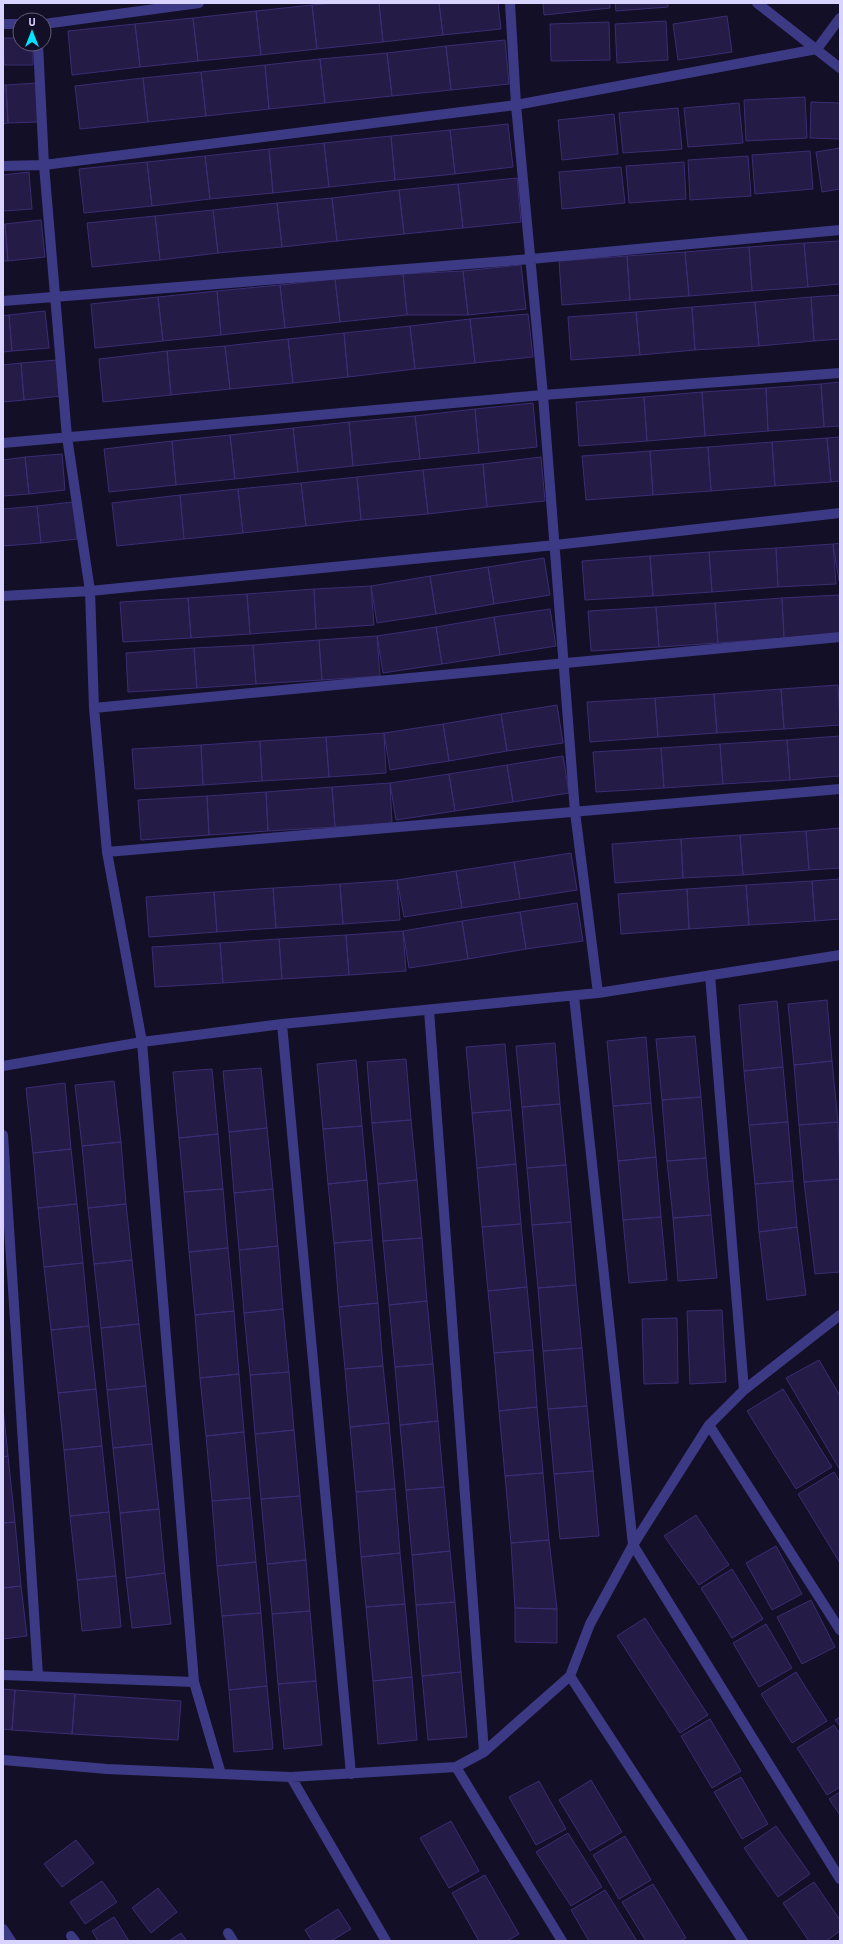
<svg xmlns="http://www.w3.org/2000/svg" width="843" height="1944" font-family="'Titillium Web',sans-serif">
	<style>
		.building { fill: #241b47; stroke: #3b2d73 }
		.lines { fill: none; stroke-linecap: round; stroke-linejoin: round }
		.minor { stroke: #3d3a85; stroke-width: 10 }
	</style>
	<rect width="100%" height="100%" fill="#130f26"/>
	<path class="building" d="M334,3H379L383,42L317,49L312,5Z
		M379,3H439L443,35L383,42Z
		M439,3H498L501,29L443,35Z
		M543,3H610V8L544,15Z
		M615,3H668V7L616,11Z
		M312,5L317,49L261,55L256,11Z
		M256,11L261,55L198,61L193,18Z
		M727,16L732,52L678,60L673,24Z
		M193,18L198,61L140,67L135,24Z
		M666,21L668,60L617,63L615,24Z
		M609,22L610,60L551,61L550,24Z
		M135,24L140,67L72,75L68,31Z
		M3,38H20V44H33V65H4Z
		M505,40L509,84L451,90L446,46Z
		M446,46L451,90L392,96L387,53Z
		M387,53L392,96L325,103L320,59Z
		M320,59L325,103L269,109L265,65Z
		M265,65L269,109L206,116L201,72Z
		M201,72L206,116L148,122L143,78Z
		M143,78L148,122L80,129L75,86Z
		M37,83L39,122L8,123L6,85Z
		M3,85H6L8,123L3,124Z
		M805,97L807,138L746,141L744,100Z
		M811,102L840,103V139L810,138Z
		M739,103L743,143L688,147L684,108Z
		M678,108L682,149L623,153L619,113Z
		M614,114L618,154L562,160L558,120Z
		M508,124L513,167L455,174L450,130Z
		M450,130L455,174L395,180L391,136Z
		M391,136L395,180L329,187L324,143Z
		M324,143L329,187L273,193L269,149Z
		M840,148V189L822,192L816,152Z
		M269,149L273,193L210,199L205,156Z
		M810,151L813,189L755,194L752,155Z
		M205,156L210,199L152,206L147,162Z
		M748,156L751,196L690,200L688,160Z
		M147,162L152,206L84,213L79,169Z
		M684,162L686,199L629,203L626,166Z
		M621,167L625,203L562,209L559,172Z
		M29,172L32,209L3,211V175Z
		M517,178L521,222L463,228L458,184Z
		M458,184L463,228L404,234L399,190Z
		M399,190L404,234L337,241L332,198Z
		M332,198L337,241L282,247L277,203Z
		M277,203L282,247L218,253L213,210Z
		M213,210L218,253L160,260L155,216Z
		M155,216L160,260L92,267L87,223Z
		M41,220L45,257L8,261L5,224Z
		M5,224L8,261H3V225Z
		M840,241V284L808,287L804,243Z
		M804,243L808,287L752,291L749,247Z
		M749,247L752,291L689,296L685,252Z
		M685,252L689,296L630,300L627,256Z
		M627,256L630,300L562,305L559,261Z
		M521,265L526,309L468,315L463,271Z
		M463,271L468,315H407L403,274Z
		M403,274L407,315L340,322L335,279Z
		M335,279L340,322L285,328L280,285Z
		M280,285L285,328L221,335L217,291Z
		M217,291L221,335L163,341L158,297Z
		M840,295V339L814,341L811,297Z
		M158,297L163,341L95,348L91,304Z
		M811,297L814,341L759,346L755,302Z
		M755,302L759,346L695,350L692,307Z
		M692,307L695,350L640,355L636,312Z
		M45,311L49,348L12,351L9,315Z
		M636,312L640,355L571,360L568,317Z
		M528,314L533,357L475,363L470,319Z
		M9,315L12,351L3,352V316Z
		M470,319L475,363L415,369L410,326Z
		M410,326L415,369L348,377L344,333Z
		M344,333L348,377L293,383L288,339Z
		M288,339L293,383L230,389L225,346Z
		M225,346L230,389L171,395L167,351Z
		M167,351L171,395L103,402L99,359Z
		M57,360L61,396L24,400L21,363Z
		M21,363L24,400L3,402V365Z
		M840,382V426L824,427L821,384Z
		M821,384L824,427L768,431L766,388Z
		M766,388L768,431L705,436L702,392Z
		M702,392L705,436L647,441L644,397Z
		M644,397L647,441L579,446L576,402Z
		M533,403L537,447L479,453L475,409Z
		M475,409L479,453L420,459L415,416Z
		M415,416L420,459L353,466L349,422Z
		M349,422L353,466L298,472L293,428Z
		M293,428L298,472L235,479L230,435Z
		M230,435L235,479L176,485L172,441Z
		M840,437V481L831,482L827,438Z
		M827,438L831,482L775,486L772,442Z
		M172,441L176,485L109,492L104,449Z
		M772,442L775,486L711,491L708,447Z
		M708,447L711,491L653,495L650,451Z
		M650,451L653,495L586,500L582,456Z
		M62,454L65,490L29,494L25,457Z
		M25,457L29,494L3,496V460Z
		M541,457L545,501L487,507L483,464Z
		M483,464L487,507L428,514L423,470Z
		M423,470L428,514L361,520L357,477Z
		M357,477L361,520L306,526L301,483Z
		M301,483L306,526L243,533L238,489Z
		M238,489L243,533L184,539L180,495Z
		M180,495L184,539L117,546L112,503Z
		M73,502L77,539L41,543L37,506Z
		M37,506L41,543L3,546V509Z
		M840,543V581H839L833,544Z
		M833,544L836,584L778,587L776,548Z
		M776,548L778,587L712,592L709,552Z
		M709,552L712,592L653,596L650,556Z
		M650,556L653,596L585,600L582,561Z
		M544,558L550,595L494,604L488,567Z
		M488,567L494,604L436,614L430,576Z
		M430,576L436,614L377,623L371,586Z
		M371,586L374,625L316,629L314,589Z
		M314,589L316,629L250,634L247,594Z
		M247,594L250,634L191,638L188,598Z
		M839,595L840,634L784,638L782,598Z
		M188,598L191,638L123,642L120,602Z
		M782,598L784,638L718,643L715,603Z
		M715,603L718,643L659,647L656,607Z
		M656,607L659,647L591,651L588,611Z
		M550,609L556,646L500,655L494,617Z
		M494,617L500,655L442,664L436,627Z
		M436,627L442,664L383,673L377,636Z
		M377,636L380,676L322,680L319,640Z
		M319,640L322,680L256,684L253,645Z
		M253,645L256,684L197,688L194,648Z
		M194,648L197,688L128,692L126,653Z
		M838,685L840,725L784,729L781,689Z
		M781,689L784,729L717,733L714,694Z
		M714,694L717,733L658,737L655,698Z
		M655,698L658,737L590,742L587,702Z
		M557,705L563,743L507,751L501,714Z
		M501,714L507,751L449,761L443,724Z
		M443,724L449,761L390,770L384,733Z
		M384,733L386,773L329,777L326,737Z
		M840,736V776L790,780L787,740Z
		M326,737L329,777L262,781L260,741Z
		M787,740L790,780L723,784L720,744Z
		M260,741L262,781L203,785L201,745Z
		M720,744L723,784L664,788L661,748Z
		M201,745L203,785L135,789L132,749Z
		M661,748L664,788L596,792L593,752Z
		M563,756L569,793L513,802L507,765Z
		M507,765L513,802L455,811L449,774Z
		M449,774L455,811L396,820L390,783Z
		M390,783L392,823L335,827L332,787Z
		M332,787L335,827L268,831L266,792Z
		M266,792L268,831L209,835L207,796Z
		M207,796L209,835L141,840L138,800Z
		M840,828V868L809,870L806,831Z
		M806,831L809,870L743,875L740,835Z
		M740,835L743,875L683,878L681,839Z
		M681,839L683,878L615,883L612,844Z
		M571,853L577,890L520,899L514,862Z
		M514,862L520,899L462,908L456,871Z
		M456,871L462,908L404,917L397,880Z
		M840,879V919L815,921L812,881Z
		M397,880L400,920L343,924L340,884Z
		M812,881L815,921L749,925L746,885Z
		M340,884L343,924L276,928L273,888Z
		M746,885L749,925L689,929L687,889Z
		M273,888L276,928L217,932L214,892Z
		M687,889L689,929L621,934L618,894Z
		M214,892L217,932L149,937L146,897Z
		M577,903L583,941L526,949L520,912Z
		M520,912L526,949L468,959L462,921Z
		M462,921L468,959L409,968L403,931Z
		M403,931L406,971L349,975L346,935Z
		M346,935L349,975L282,979L279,939Z
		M279,939L282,979L223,983L220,943Z
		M220,943L223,983L155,987L152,947Z
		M827,1000L832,1061L794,1065L788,1004Z
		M777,1001L783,1067L744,1071L739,1005Z
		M695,1036L701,1097L662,1100L656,1039Z
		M646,1037L651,1103L613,1106L607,1041Z
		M555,1043L560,1104L522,1107L516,1046Z
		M505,1044L511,1110L472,1113L466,1047Z
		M406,1059L411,1120L372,1123L367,1062Z
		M356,1060L362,1126L323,1129L317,1064Z
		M832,1061L838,1122L799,1125L794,1065Z
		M783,1067L788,1122L749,1125L744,1071Z
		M261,1068L267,1128L229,1132L223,1071Z
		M212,1069L218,1134L179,1138L173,1072Z
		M114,1081L121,1142L82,1146L75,1085Z
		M65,1083L71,1149L33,1153L26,1088Z
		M701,1097L706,1158L667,1161L662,1100Z
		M651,1103L656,1157L618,1161L613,1106Z
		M560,1104L566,1165L527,1168L522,1107Z
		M511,1110L516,1164L477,1168L472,1113Z
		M411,1120L417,1180L378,1184L372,1123Z
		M788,1122L793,1181L755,1184L749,1125Z
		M838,1122L840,1179L804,1182L799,1125Z
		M362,1126L367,1180L328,1184L323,1129Z
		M267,1128L273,1189L234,1193L229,1132Z
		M218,1134L223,1189L184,1192L179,1138Z
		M121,1142L126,1204L88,1208L82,1146Z
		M71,1149L77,1204L38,1208L33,1153Z
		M656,1157L661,1217L623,1220L618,1161Z
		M706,1158L711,1215L673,1218L667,1161Z
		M516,1164L521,1224L482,1227L477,1168Z
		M566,1165L571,1222L532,1225L527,1168Z
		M840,1179V1272L815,1274L804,1182Z
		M367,1180L372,1240L334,1243L328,1184Z
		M417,1180L422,1238L383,1241L378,1184Z
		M793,1181L797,1227L759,1232L755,1184Z
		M223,1189L228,1248L189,1252L184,1192Z
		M273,1189L278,1246L239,1250L234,1193Z
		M77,1204L83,1263L44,1267L38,1208Z
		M126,1204L132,1260L94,1264L88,1208Z
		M711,1215L717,1278L678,1281L673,1218Z
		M661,1217L667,1280L629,1283L623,1220Z
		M571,1222L576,1285L538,1288L532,1225Z
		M521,1224L527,1287L488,1291L482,1227Z
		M797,1227L806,1295L767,1300L759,1232Z
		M422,1238L427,1301L389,1305L383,1241Z
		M372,1240L378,1303L339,1307L334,1243Z
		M278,1246L283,1309L244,1313L239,1250Z
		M228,1248L234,1311L195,1315L189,1252Z
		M132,1260L139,1324L101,1328L94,1264Z
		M83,1263L89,1326L51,1330L44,1267Z
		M576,1285L582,1348L543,1351L538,1288Z
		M527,1287L533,1350L494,1353L488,1291Z
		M427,1301L433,1364L395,1367L389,1305Z
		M378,1303L383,1366L345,1369L339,1307Z
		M283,1309L289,1372L250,1375L244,1313Z
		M722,1310L726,1382L690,1384L687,1311Z
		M234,1311L239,1374L200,1378L195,1315Z
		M677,1318L678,1383L644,1384L642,1319Z
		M139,1324L146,1386L107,1390L101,1328Z
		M89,1326L96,1389L58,1393L51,1330Z
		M582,1348L587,1406L548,1409L543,1351Z
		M533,1350L537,1407L499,1411L494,1353Z
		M819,1360L840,1396V1470L786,1378Z
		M433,1364L438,1421L400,1425L395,1367Z
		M383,1366L389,1423L350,1427L345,1369Z
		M289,1372L294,1430L255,1434L250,1375Z
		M239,1374L244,1432L206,1436L200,1378Z
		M146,1386L152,1444L113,1448L107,1390Z
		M96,1389L102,1446L64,1450L58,1393Z
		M783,1389L832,1467L796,1489L747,1411Z
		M587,1406L593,1471L554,1474L548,1409Z
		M537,1407L543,1473L505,1476L499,1411Z
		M3,1408L8,1456L3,1457Z
		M438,1421L444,1487L406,1490L400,1425Z
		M389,1423L395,1489L356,1492L350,1427Z
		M294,1430L300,1496L261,1499L255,1434Z
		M244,1432L250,1498L212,1501L206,1436Z
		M152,1444L159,1509L120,1513L113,1448Z
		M102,1446L109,1512L70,1516L64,1450Z
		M8,1456L15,1522L3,1523V1457Z
		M593,1471L599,1536L560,1539L554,1474Z
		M834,1472L840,1482V1563L798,1494Z
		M543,1473L549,1540L511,1543L505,1476Z
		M444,1487L450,1551L412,1555L406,1490Z
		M395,1489L400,1553L361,1557L356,1492Z
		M300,1496L306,1560L267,1564L261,1499Z
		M250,1498L256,1562L217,1566L212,1501Z
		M159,1509L165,1573L126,1578L120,1513Z
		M109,1512L116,1576L77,1580L70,1516Z
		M696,1515L729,1565L699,1585L664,1536Z
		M15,1522L21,1586L3,1588V1523Z
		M549,1540L557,1609L515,1608L511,1543Z
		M776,1546L802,1594L772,1610L746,1563Z
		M450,1551L455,1602L416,1605L412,1555Z
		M400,1553L405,1604L366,1607L361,1557Z
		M306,1560L310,1611L272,1614L267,1564Z
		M256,1562L261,1613L222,1616L217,1566Z
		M732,1569L763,1619L732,1638L701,1588Z
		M165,1573L171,1624L132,1628L126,1578Z
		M116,1576L121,1627L82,1631L77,1580Z
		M21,1586L27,1636L3,1639V1588Z
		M811,1600L835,1647L802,1664L777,1617Z
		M455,1602L461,1672L422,1676L416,1605Z
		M405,1604L412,1677L373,1681L366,1607Z
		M515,1608L557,1609V1643L515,1642Z
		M310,1611L316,1681L278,1684L272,1614Z
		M261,1613L267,1686L229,1690L222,1616Z
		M645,1618L708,1715L680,1733L617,1636Z
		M766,1624L792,1668L759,1687L733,1643Z
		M461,1672L467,1737L428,1740L422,1676Z
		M796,1672L827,1721L792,1743L761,1694Z
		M412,1677L417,1740L378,1744L373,1681Z
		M316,1681L322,1745L284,1749L278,1684Z
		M267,1686L273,1749L234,1752L229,1690Z
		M3,1689L15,1690L12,1730L3,1729Z
		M15,1690L75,1694L72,1734L12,1730Z
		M75,1694L181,1701L178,1740L72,1734Z
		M840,1717V1726L835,1720Z
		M710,1719L741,1771L712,1788L681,1736Z
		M834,1725L840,1734V1787L827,1795L797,1748Z
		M741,1777L768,1824L742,1839L714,1792Z
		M591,1780L622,1832L590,1851L559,1800Z
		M539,1781L566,1829L536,1845L509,1797Z
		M840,1792V1815L829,1799Z
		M451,1821L479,1871L449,1888L420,1838Z
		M776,1826L810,1874L778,1897L744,1848Z
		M568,1833L602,1887L571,1906L536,1852Z
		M625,1836L651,1880L619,1899L593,1855Z
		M76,1840L94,1863L62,1887L44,1864Z
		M485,1875L519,1934L507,1941H479L452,1893Z
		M102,1881L117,1902L85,1924L70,1902Z
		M814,1882L840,1920V1931L826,1941H809L783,1903Z
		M653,1884L686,1938L680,1941H646L622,1902Z
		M158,1888L177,1912L151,1933L132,1908Z
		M605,1890L637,1941H589L571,1910Z
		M338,1909L351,1929L331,1941H312L305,1930Z
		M114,1917L129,1941H98L92,1931Z
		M181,1933L187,1941H169Z"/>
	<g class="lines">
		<path class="minor" d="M510,3L516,105L543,395L575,812L598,993
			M757,3L840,68
			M3,24H20
			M44,24L199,3
			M3,166L44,165L516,105L817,49L840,18
			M3,301L531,259L840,230
			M3,443L543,395L840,373
			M3,596L90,591L67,437L44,165L38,44
			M94,708L840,637
			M107,852L840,789
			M710,975L744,1390
			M574,996L633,1545L840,1879
			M429,1010L484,1752L456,1767
			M282,1024L351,1774
			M3,1066L142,1042L282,1024L598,993L840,955
			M3,1135L38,1675
			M709,1425L840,1630
			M3,1675L194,1682
			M570,1676L743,1941
			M484,1752L570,1676L590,1624L633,1545L709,1425L744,1390L840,1315
			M3,1760L107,1769L291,1777L456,1767L562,1941
			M221,1774L194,1682L142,1042L107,852L94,708L90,591L555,545L840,513
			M291,1777L386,1941
			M3,1929L11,1941
			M228,1933L233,1941
			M71,1936L75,1941"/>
	</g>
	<rect width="843" height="1944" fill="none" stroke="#d9d4ff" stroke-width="8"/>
	<g transform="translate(32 32)"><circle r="19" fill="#130f26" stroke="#625e7d"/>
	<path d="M0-3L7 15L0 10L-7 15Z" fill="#00e5ff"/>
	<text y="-6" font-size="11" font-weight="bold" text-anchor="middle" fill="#d9d4ff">U</text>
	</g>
</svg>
